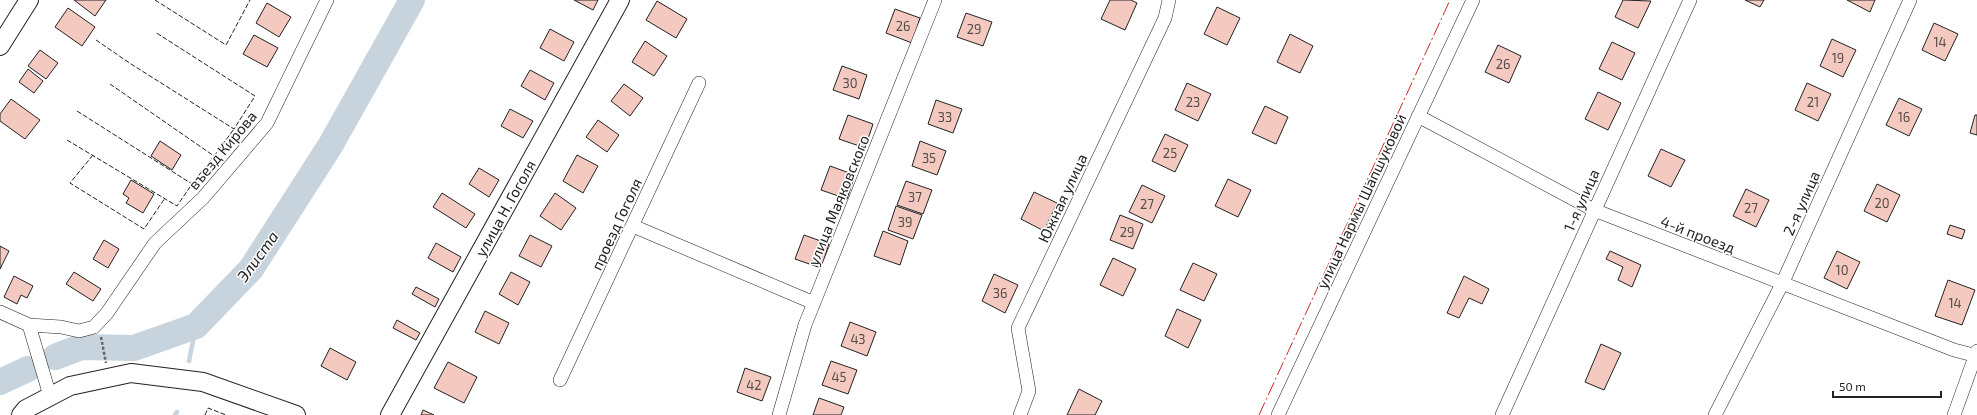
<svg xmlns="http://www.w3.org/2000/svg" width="1977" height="415" font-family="'Exo 2',sans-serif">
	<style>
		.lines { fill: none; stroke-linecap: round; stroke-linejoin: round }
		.stream { stroke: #c7d3dd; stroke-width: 4.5 }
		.river { stroke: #c7d3dd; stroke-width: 26 }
		.building { fill: #f3c9c0; stroke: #222 }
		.street-casing { stroke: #222; stroke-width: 14 }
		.secondary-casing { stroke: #222; stroke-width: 20 }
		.path { stroke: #646464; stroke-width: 2.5; stroke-dasharray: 3 2; stroke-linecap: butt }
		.street { stroke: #fff; stroke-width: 13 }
		.secondary { stroke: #fff; stroke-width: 18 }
		.fence { stroke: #222; stroke-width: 1; stroke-dasharray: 5 2; stroke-linecap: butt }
		.power { stroke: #c62828; stroke-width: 1; stroke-dasharray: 14 3 2 3; stroke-linecap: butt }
		.labels { text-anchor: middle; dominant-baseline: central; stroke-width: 3; stroke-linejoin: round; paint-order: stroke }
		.number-label { font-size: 13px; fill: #564c4a }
		.street-label { font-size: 15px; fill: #222; stroke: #fff }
		.water-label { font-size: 16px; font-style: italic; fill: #222; stroke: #fff }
	</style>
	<rect width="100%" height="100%" fill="#fff"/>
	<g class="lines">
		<path class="stream" d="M189,361L196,326
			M28,369L55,357
			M175,415L177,412"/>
		<path class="river" d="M55,357L81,347L134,348L196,326L251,269L330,146L412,0
			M0,382L28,369"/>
	</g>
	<path class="building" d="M74,0H106L95,16Z
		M574,0H598L593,10Z
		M1110,0H1131L1137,3L1125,30L1101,19Z
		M1623,0L1651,1L1638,28L1615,17Z
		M1745,0H1764L1760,7Z
		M1847,0H1875L1870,12Z
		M657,1L687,19L676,38L646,20Z
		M267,3L291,17L279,37L256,23Z
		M1217,7L1240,18L1227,45L1204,34Z
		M68,8L95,27L82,46L55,27Z
		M895,9L920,18L912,43L886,33Z
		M966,13L992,22L983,46L957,37Z
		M1934,23L1958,34L1945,61L1922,50Z
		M550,29L574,42L564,61L540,48Z
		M1290,34L1313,46L1300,73L1277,62Z
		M254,35L278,48L267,67L243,54Z
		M1832,39L1856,50L1843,77L1820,66Z
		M645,41L667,56L654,76L632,62Z
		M1612,42L1635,53L1622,80L1599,69Z
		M1498,45L1521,56L1509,83L1485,72Z
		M40,50L58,63L46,79L28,66Z
		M842,66L867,75L859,99L833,90Z
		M28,69L43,81L34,93L19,82Z
		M530,70L554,83L545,100L521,86Z
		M1187,83L1211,94L1198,121L1175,110Z
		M1807,83L1831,94L1818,121L1795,110Z
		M624,84L643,98L630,116L611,101Z
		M1598,92L1621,103L1608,130L1585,119Z
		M1899,98L1922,109L1909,136L1886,125Z
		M11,99L40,120L25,139L0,121V114Z
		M936,100L962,109L953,133L928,124Z
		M1265,106L1288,117L1276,144L1252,133Z
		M510,109L533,121L523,138L501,126Z
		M848,115L873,124L865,148L839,139Z
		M1975,115H1977V135L1970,133Z
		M598,120L619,135L607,152L586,137Z
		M1165,134L1188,145L1175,172L1152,161Z
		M160,141L181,155L172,170L151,156Z
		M920,141L946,151L937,175L912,166Z
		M1661,149L1685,160L1671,187L1648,176Z
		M577,155L598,166L583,193L563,181Z
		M830,166L855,175L847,199L821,190Z
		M479,168L499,180L489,197L469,184Z
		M1228,179L1251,190L1238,217L1215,206Z
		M131,180L154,194L143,213L126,203L129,198L123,194Z
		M906,181L932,190L923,214L897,205Z
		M1877,184L1900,195L1887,222L1864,211Z
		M1142,185L1165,196L1152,223L1129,212Z
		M1746,189L1769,200L1756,227L1733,216Z
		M1034,192L1057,203L1044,231L1021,219Z
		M442,193L475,214L466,228L433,207Z
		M555,193L576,208L561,230L540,216Z
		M896,206L922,215L913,239L888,230Z
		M1120,215L1143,224L1133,249L1110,240Z
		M1950,225L1965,230L1962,239L1947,234Z
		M883,231L908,241L900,265L874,256Z
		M530,235L552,246L541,267L519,256Z
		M804,235L829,244L821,268L795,259Z
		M104,240L119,249L108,268L93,259Z
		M436,243L461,257L453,272L428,258Z
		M0,246L9,251L0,269Z
		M1610,251L1641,265L1632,287L1618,280L1623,267L1606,259Z
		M1837,251L1860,262L1847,289L1824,278Z
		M1113,258L1136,269L1123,296L1100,285Z
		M1193,263L1217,274L1204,301L1180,290Z
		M74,272L101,289L93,301L66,284Z
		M511,272L530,282L518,305L499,294Z
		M994,274L1018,285L1005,313L982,301Z
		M14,276L33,286L27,298L21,295L17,304L4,297Z
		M1464,276L1489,289L1482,304L1469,298L1459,318L1447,313Z
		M1948,280L1975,290L1962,325L1935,316Z
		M416,287L439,299L435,307L412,294Z
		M1177,309L1201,320L1188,348L1165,336Z
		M485,311L509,323L499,344L475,332Z
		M397,320L420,333L416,340L393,328Z
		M850,322L876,332L867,356L841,346Z
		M1601,344L1621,353L1604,390L1585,382Z
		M330,348L356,362L347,380L321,366Z
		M831,361L857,370L848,394L822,385Z
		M448,362L477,377L464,403L434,388Z
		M745,368L771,377L762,401L737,392Z
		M1079,389L1102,401L1095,415H1067Z
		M819,398L844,407L841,415H813Z
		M423,410L434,415H421Z"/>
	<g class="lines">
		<defs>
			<path id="street" d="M1418,116L1594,210L1954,350L1977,356
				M633,226L814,303
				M0,312L29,325L61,327L79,331L94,327L107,313L155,243L203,198L267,123L327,0
				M29,325L50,396
				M560,380L699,83
				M779,415L805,325L935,0
				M1020,415L1029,391L1018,328L1165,18L1169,0
				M1278,415L1473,0
				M1502,415L1690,0
				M1715,415L1782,284L1910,0
				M1954,415L1977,351"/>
			<path id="secondary" d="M0,46L29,0
				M21,415L26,409L70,386L131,373L203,382L296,415
				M390,415L620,0"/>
		</defs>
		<use href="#street" class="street-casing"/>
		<use href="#secondary" class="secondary-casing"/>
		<path class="path" d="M101,337L106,363"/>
		<use href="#street" class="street"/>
		<use href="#secondary" class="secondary"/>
		<path class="fence" d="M155,0L226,45L250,0
			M96,40L131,64L234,129L255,96L155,32
			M110,84L214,156L234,129
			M77,111L192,184L214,156
			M67,140L177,206L192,184
			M93,155L70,183L144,229L165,198
			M205,415L208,408L226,415"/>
		<path class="power" d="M1259,415L1450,0"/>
	</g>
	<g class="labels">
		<g class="number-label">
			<text x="903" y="26">26</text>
			<text x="974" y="29">29</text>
			<text x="1940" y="42">14</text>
			<text x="1838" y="58">19</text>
			<text x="1503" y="64">26</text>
			<text x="850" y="83">30</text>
			<text x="1193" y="102">23</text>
			<text x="1813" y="102">21</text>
			<text x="945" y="117">33</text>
			<text x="1904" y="117">16</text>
			<text x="1170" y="153">25</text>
			<text x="929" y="158">35</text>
			<text x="915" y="197">37</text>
			<text x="1882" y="203">20</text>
			<text x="1147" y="204">27</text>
			<text x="1751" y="208">27</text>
			<text x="905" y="222">39</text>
			<text x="1127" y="232">29</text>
			<text x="1842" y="270">10</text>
			<text x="1000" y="293">36</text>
			<text x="1955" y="303">14</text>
			<text x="858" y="339">43</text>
			<text x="839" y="377">45</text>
			<text x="754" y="385">42</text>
		</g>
		<g class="street-label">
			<text transform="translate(222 150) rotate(-50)">въезд Кирова</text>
			<text transform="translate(1062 198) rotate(-65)">Южная улица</text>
			<text transform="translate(838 200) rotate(-68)">улица Маяковского</text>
			<text transform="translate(1581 200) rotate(-66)">1-я улица</text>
			<text transform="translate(1361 201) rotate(-65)">улица Нармы Шапшуковой</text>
			<text transform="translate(1801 203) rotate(-66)">2-я улица</text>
			<text transform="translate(505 208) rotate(-61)">улица Н. Гоголя</text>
			<text transform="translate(616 224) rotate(-65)">проезд Гоголя</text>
			<text transform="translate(1698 234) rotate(21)">4-й проезд</text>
		</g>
		<g class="water-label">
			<text transform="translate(257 256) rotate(-54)">Элиста</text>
		</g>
	</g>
	<path d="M1833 391v6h108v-6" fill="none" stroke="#222222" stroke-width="2"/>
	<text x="1839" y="391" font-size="12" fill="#222222" stroke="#ffffff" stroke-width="3" paint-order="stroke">50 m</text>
</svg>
